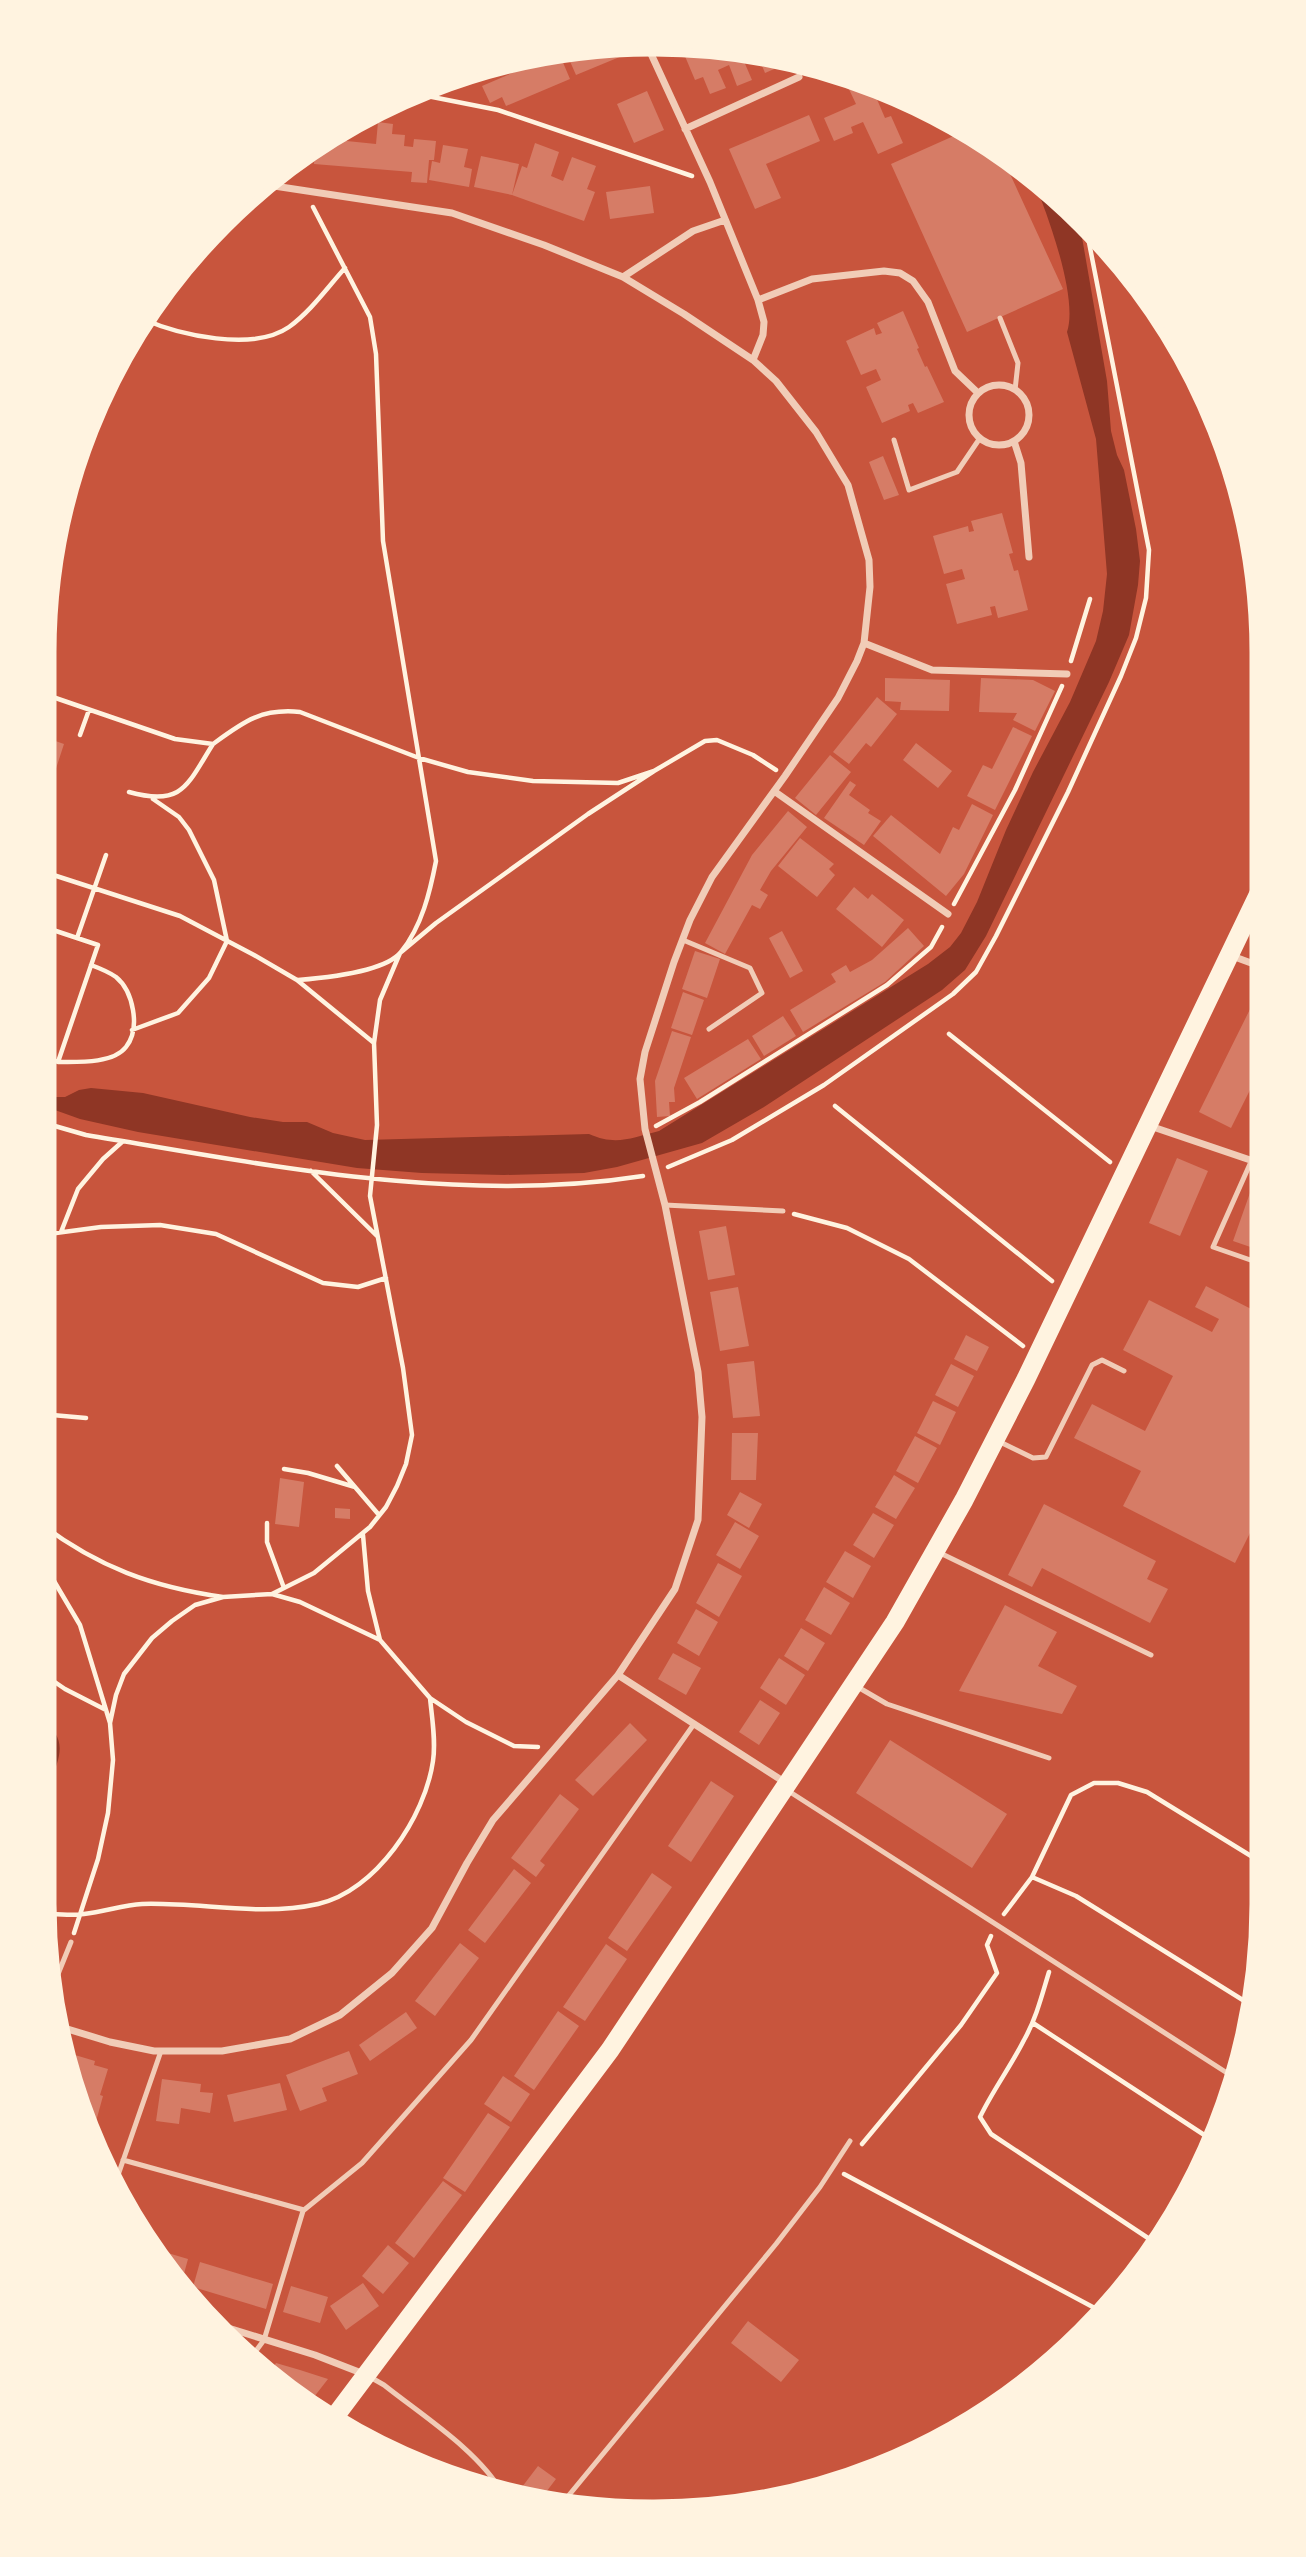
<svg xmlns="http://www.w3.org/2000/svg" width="1306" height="2557" font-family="Rubik,sans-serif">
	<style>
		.water { fill: #8f3625 }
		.building { fill: #d67c66 }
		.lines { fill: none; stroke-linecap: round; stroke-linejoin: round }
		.path { stroke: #fff3e0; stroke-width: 4.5 }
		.service { stroke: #f1ccb7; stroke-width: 5 }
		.minor { stroke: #f1ccb7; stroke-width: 7 }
		.trunk { stroke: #fff3e0; stroke-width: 19 }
		.rim { fill: none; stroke: #fff3e0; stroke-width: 9 }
	</style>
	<rect width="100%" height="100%" fill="#c8553d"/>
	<path class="water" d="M1029,170L1079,220L1107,381L1111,431L1117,455L1124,470L1136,529L1140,561L1138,585L1129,635L1109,682L986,936L965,970L942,990L764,1107L702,1143L617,1167L584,1173L504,1175L422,1173L357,1168L138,1132L80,1119L41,1105V1092L53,1097H65L79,1090L91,1088L143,1093L250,1117L283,1122H307L333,1133L365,1140L589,1134C616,1146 631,1138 659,1131L928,964L950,947L961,933L977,902L1006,830L1033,772L1070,702L1096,641L1103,611L1107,574L1096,439L1067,332C1079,297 1045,206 1029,170Z
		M40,1720C75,1739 55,1769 43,1796H40Z"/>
	<path class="building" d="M679,42H693L777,55L781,66L765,73L757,53L743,59L752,80L737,86L729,65L718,70L726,88L710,94L703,77L695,80Z
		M617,44L622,56L576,75L565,50L575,45Z
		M559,53L570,79L506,106L502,97L490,103L482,86Z
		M860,79L870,83L885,118L891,116L903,143L878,154L863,122L851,127L853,133L834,141L824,118L856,104L847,85Z
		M647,91L664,130L634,143L617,104Z
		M809,115L820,141L766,164L781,198L755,209L729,149Z
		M378,122L393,124L392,134L405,135L404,146L413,147L414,139L436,141L434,160H429L427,183L411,182L412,172L314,164L315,145L336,147L337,140L376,144Z
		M967,130L999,150L1063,289L967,332L891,164Z
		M535,143L559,152L551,176L563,181L572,157L596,166L587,189L595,192L584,221L512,195L522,166L527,168Z
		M443,145L468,149L464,167L472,169L469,187L429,180L432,161L440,163Z
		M481,156L519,164L512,195L474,187Z
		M650,186L654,213L610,219L606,192Z
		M903,311L919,348L917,349L925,367L927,366L944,402L918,413L913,403L908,405L910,411L882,423L866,387L881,380L876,369L861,375L846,341L874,328L876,335L882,333L877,323Z
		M883,456L899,495L884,500L869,462Z
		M1002,513L1013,553L1009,554L1014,571L1018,570L1028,610L998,618L995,606L990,607L992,615L957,624L946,584L965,579L962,569L944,574L933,536L968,526L969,532L974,531L971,521Z
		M885,678L950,680L949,711L900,710L901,702L885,701Z
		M981,678L1033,680L1055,691L1035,731L1013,720L1017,713L979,712Z
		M877,697L897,714L871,747L866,743L849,764L833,752Z
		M1013,727L1032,736L995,810L967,796L983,765L992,769Z
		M41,736L64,744L48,793L41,791Z
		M916,743L952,771L938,788L903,760Z
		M830,755L851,772L816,815L795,798Z
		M850,781L856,785L849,795L870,810L868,813L881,821L864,845L824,818Z
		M972,804L993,815L964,874L946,896L873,836L891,815L940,854L953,827L959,830Z
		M788,811L807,827L771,871L760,890L768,895L760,909L752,905L725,954L705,943L752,855Z
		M800,838L834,864L829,869L835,875L817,897L778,866Z
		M854,887L868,899L872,894L904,920L882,947L836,909Z
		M908,928L924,946L885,982L803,1032L790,1010L836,982L831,974L846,965L850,972L872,960Z
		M782,931L803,971L790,978L769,938Z
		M695,951L720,959L707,998L682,989Z
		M1262,985V1066L1231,1128L1199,1112Z
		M683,992L704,1000L692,1035L671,1028Z
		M783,1016L796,1036L764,1056L752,1036Z
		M672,1031L691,1037L674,1088L675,1102H669L670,1116L657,1117L655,1081Z
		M748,1039L761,1059L697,1099L684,1078Z
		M1177,1158L1208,1171L1180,1236L1149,1223Z
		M1251,1190L1262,1193V1251L1233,1241Z
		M726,1226L735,1275L708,1280L699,1231Z
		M1206,1286L1263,1315V1507L1235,1563L1123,1506L1141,1471L1074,1438L1092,1404L1145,1431L1173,1376L1123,1350L1149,1300L1212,1332L1219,1319L1195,1307Z
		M738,1287L749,1346L720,1351L710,1292Z
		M966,1335L989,1347L977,1371L954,1359Z
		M754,1361L760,1416L733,1418L727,1364Z
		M951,1364L974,1376L958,1407L935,1395Z
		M933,1401L956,1412L940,1445L917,1433Z
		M732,1433H758L756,1480H731Z
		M915,1436L937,1448L918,1483L896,1471Z
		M894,1475L915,1488L896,1519L875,1507Z
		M280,1478L304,1482L299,1527L275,1524Z
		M740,1492L762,1504L749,1528L727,1515Z
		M1044,1504L1156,1561L1147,1579L1168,1589L1150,1623L1042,1568L1032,1587L1008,1575Z
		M335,1508L350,1509V1519L335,1518Z
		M873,1513L894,1525L874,1558L853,1545Z
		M735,1522L759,1536L740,1569L716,1555Z
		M845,1551L871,1566L853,1598L826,1582Z
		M718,1563L742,1576L719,1617L696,1603Z
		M824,1587L850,1603L831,1635L805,1620Z
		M1005,1605L1057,1632L1038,1666L1077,1686L1062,1714L959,1691Z
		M696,1609L718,1622L699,1656L677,1643Z
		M801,1628L825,1643L808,1671L784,1656Z
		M673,1653L701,1668L686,1695L658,1679Z
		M779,1658L805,1675L786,1705L760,1688Z
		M760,1700L780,1713L759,1745L739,1732Z
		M630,1723L647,1740L593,1796L575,1780Z
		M890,1740L1007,1814L972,1868L856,1793Z
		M711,1781L734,1796L691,1862L668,1846Z
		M560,1794L579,1809L540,1861L545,1865L536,1877L511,1858Z
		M514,1869L531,1883L485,1943L468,1930Z
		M652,1873L672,1887L627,1951L608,1938Z
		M460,1943L479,1958L435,2016L415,2001Z
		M606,1944L627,1959L585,2021L563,2007Z
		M558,2011L579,2026L534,2090L514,2076Z
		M406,2012L417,2028L370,2061L359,2045Z
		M349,2051L358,2074L322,2088L327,2101L300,2111L286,2075Z
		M65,2052L95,2061L94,2065L108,2069L100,2095L103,2096L92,2136L73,2101Z
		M503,2076L530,2094L511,2122L484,2104Z
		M162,2079L201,2084L200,2092L213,2093L210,2113L181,2108L179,2124L156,2121Z
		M280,2083L287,2110L234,2122L227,2095Z
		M488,2113L510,2127L465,2192L443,2178Z
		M443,2181L462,2195L414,2258L395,2243Z
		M388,2245L409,2263L383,2294L362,2276Z
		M151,2248L188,2259L182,2281L167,2276Z
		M200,2262L273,2284L266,2309L193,2287Z
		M363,2283L379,2306L346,2330L330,2306Z
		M291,2286L328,2297L320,2323L283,2312Z
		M748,2321L799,2360L781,2382L731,2343Z
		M230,2344L254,2352L247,2362Z
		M276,2363L300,2370L328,2379L307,2406L266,2377Z
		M538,2466L556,2479L540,2500L522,2487Z"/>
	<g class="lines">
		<path class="path" d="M412,93L498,110L692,176
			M143,319C179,335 253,352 289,327C311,311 327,288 345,268
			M1071,661L1090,599
			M41,693L175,739L213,744C243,722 261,708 300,712L419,758L468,772L533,781L618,783L654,771
			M80,735L89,710
			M129,792C183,807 187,785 213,744
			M41,871L180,916L254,955L297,980L374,1043L377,1125L370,1196L403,1368L412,1435L406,1464L397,1486L386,1507L370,1527L314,1573L272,1594
			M954,904L1015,790L1062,686
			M77,938L106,855
			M298,980C323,978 385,972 401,952C422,926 430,892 436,861L383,541L376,354L370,317L313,207
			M132,1030L178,1013L209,978L227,941L214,880L189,830L179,817L153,799
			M949,1034L1110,1162
			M374,1043L380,1000L400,953L436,923L588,814L654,771L705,741L717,740L753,755L776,770
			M41,1056L58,1062L98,945L41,926
			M58,1062C77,1062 113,1064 126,1047C141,1028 133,991 116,977C109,972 99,968 91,965
			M835,1106L1052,1281
			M41,1122L86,1135C269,1165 458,1205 643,1176
			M656,1126L700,1102L887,985L931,947L942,927
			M668,1167L732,1140L824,1085L953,994L976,972L996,936L1068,792L1121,676L1136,638L1146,598L1149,550L1086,227
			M311,1171L377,1236
			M794,1214L847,1228L909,1259L1023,1346
			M61,1232L78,1189L103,1159L122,1142
			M41,1235L101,1227L160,1225L216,1234L323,1283L358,1287L386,1278
			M41,1414L86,1418
			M337,1466L379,1515
			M284,1469L308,1473L355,1487
			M267,1523V1542L284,1588
			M41,1524C98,1567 152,1587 223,1597
			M363,1535L368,1591L380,1640
			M41,1559L80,1625L110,1723L113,1760L108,1813L98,1859L74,1933
			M40,1672L65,1689L106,1710
			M110,1723L116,1695L124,1674L152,1638L172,1621L195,1605L223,1597L272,1594L300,1602L380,1640L430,1698L466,1722L514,1746L538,1747
			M1032,1877L1071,1795L1094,1783H1118L1147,1792L1264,1864
			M42,1913C56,1914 71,1916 84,1914C104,1912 123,1905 142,1904C201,1902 260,1917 318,1904C376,1891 425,1817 433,1761C436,1741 432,1718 430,1698
			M1004,1914L1032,1877L1076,1896L1254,2007
			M1049,1972C1042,1995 1036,2019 1024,2040C1011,2066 993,2090 980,2117L991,2134L1154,2242
			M1033,2023L1215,2142
			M862,2144L961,2025L997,1973L987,1945L991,1936
			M844,2174L1104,2313"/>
		<path class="service" d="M1000,318L1018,363L1015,390
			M894,440L909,490L957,472L980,438
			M683,940L750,968L762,993L709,1029
			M1262,1137L1213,1247L1262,1264
			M665,1205L783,1211
			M998,1441L1033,1458L1046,1457L1092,1365L1102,1360L1124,1371
			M938,1552L1151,1655
			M856,1686L887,1704L1049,1758
			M789,1789L790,1792L1238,2080
			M54,1984L71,1942
			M123,2160L304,2210L362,2163L471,2040L694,1724
			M116,2181L161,2051
			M247,2363L264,2340L303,2211
			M370,2377L384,2385C423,2416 479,2451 503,2494
			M560,2506L776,2244L820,2187L850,2141"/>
		<path class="minor" d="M646,43L710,182L758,300L764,322L763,335L753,360
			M685,129L799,77
			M623,277L693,231L725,220
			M758,300L812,279L884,271L900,273L913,281L928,302L955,371L978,393
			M969 415a30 30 0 1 1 60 0a30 30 0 1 1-60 0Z
			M1014,441L1021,463L1029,557
			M864,643L932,670L1067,674
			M774,791L948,914
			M1232,956L1262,967
			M1150,1126L1262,1164
			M618,1675L786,1783
			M61,2027L110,2042L154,2051H222L290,2039L340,2015L392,1973L432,1928L467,1863L493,1820L618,1675L675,1589L698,1520L702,1417L698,1372L665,1205L645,1129L640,1079L645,1052L674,962L690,920L712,877L785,776L838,698L857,661L864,643L870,587L869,560L848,485L816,432L776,381L753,360L684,314L623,277L544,245L452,213L261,184
			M209,2322L315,2355L364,2374"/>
		<path class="trunk" d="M330,2423L610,2050L895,1622L964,1500L1026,1379L1261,889"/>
	</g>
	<path d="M0 0H1306V2557H0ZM652 52H654A600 600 0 0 1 1254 652V1904A600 600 0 0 1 654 2504H652A600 600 0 0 1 52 1904V652A600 600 0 0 1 652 52Z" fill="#fff3e0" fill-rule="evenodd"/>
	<path class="rim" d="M652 52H654A600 600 0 0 1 1254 652V1904A600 600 0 0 1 654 2504H652A600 600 0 0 1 52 1904V652A600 600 0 0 1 652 52Z"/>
</svg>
